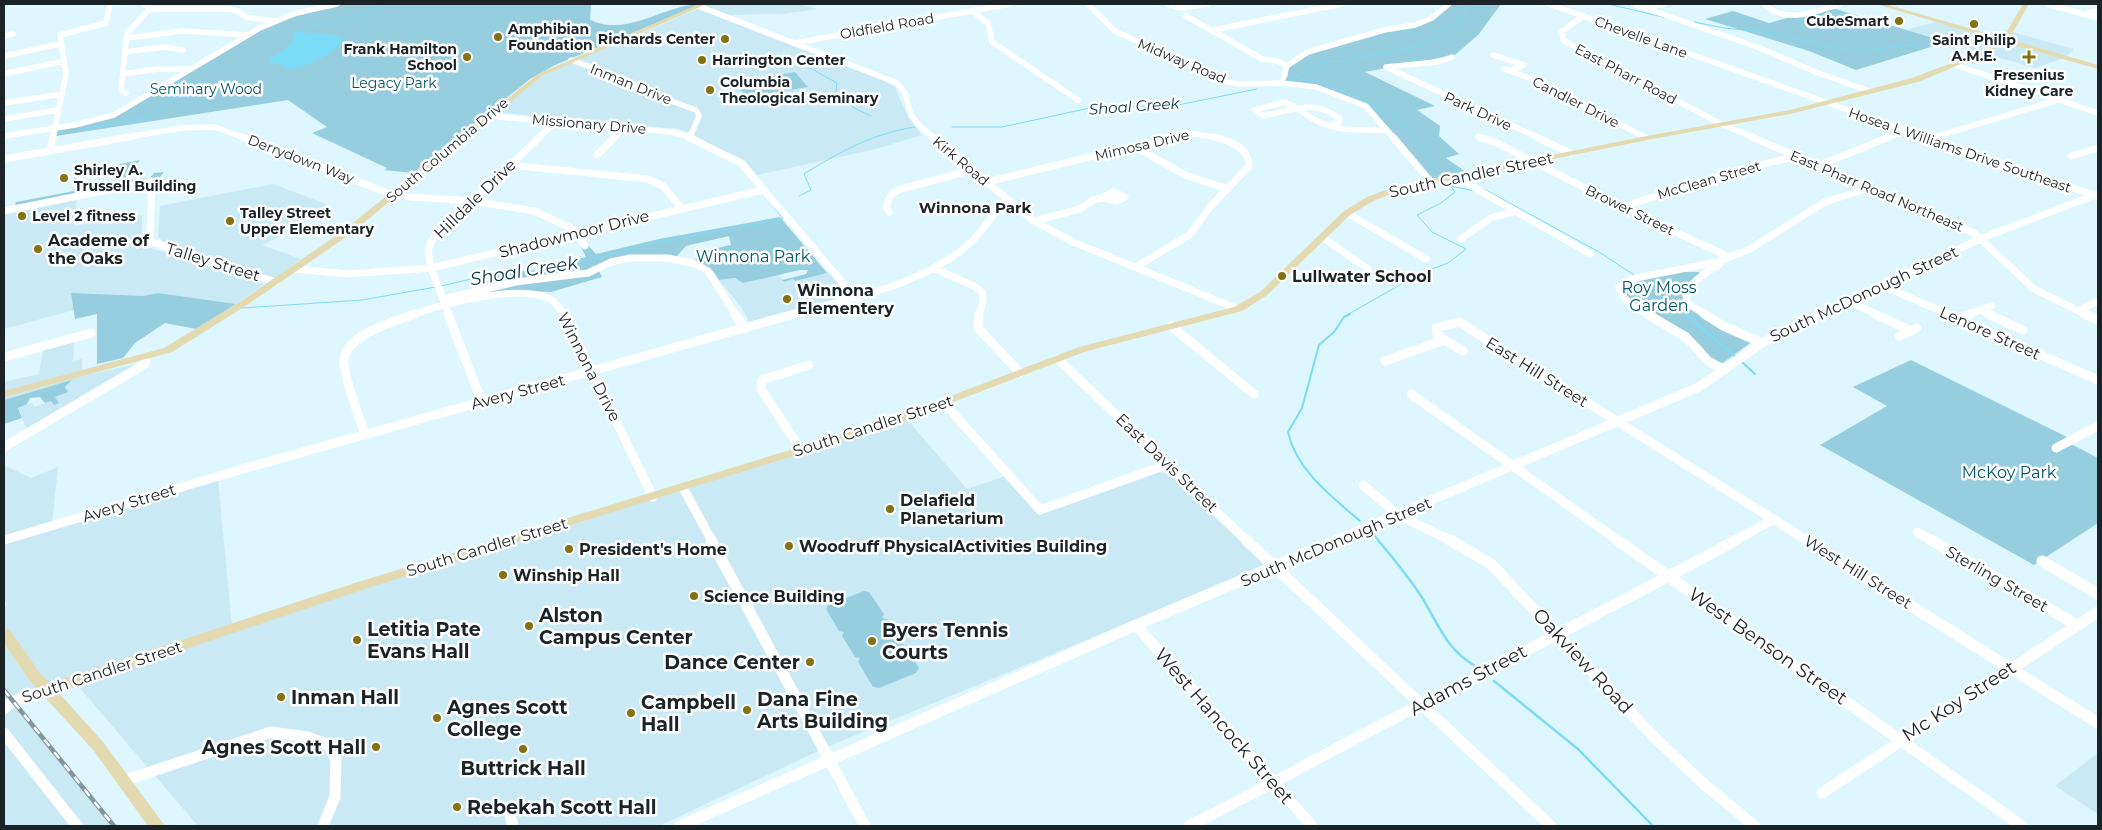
<svg xmlns="http://www.w3.org/2000/svg" width="2102" height="830" font-family="Montserrat,sans-serif">
	<style>
		.built { fill: #c9eaf5 }
		.green { fill: #96cee0 }
		.water { fill: #7cdcf8 }
		.lines { fill: none; stroke-linecap: round; stroke-linejoin: round }
		.stream-far2 { stroke: #7cdcf8; stroke-width: 1 }
		.stream-far1 { stroke: #7cdcf8; stroke-width: 2 }
		.stream { stroke: #7cdcf8; stroke-width: 2.5 }
		.minor-far3 { stroke: #fff; stroke-width: 5.5 }
		.minor-far2 { stroke: #fff; stroke-width: 7 }
		.minor-far1 { stroke: #fff; stroke-width: 9 }
		.minor { stroke: #fff; stroke-width: 11 }
		.major { fill: #e3dab1; fill-rule: evenodd }
		.rail-casing { stroke: #84959b; stroke-width: 4.5 }
		.rail { stroke: #fefefe; stroke-width: 2.5; stroke-dasharray: 8; stroke-linecap: butt }
		.poi-dot { fill: #837212; stroke: #fefefe; stroke-width: 2 }
		.labels { text-anchor: middle; dominant-baseline: central; stroke-width: 5; stroke-linejoin: round; paint-order: stroke }
		.far-poi-label { font-size: 14px; font-weight: bold; fill: #1b2326; stroke: #fefefe; text-anchor: start }
		.far-street-label { font-size: 14px; fill: #1b2326; stroke: #fefefe }
		.far-park-label { font-size: 14px; fill: #00576a; stroke: #fefefe }
		.far-water-label { font-size: 15px; font-style: italic; fill: #03333e; stroke: #fefefe }
		.far-neighbourhood-label { font-size: 15px; font-weight: bold; fill: #1b2326; stroke: #fefefe }
		.street-label { font-size: 16px; fill: #1b2326; stroke: #fefefe }
		.poi-label { font-size: 16px; font-weight: bold; fill: #1b2326; stroke: #fefefe; text-anchor: start }
		.park-label { font-size: 16px; fill: #00576a; stroke: #fefefe }
		.water-label { font-size: 18px; font-style: italic; fill: #03333e; stroke: #fefefe }
		.near-poi-label { font-size: 19px; font-weight: bold; fill: #1b2326; stroke: #fefefe; text-anchor: start }
		.near-street-label { font-size: 19px; fill: #1b2326; stroke: #fefefe }
	</style>
	<rect width="100%" height="100%" fill="#def6fe"/>
	<path class="built" d="M709,4H800L818,9L782,14L726,15L702,6Z
		M698,9L885,81L895,87L908,117L922,135L876,149L757,175L746,161L707,143L689,132L677,129L495,112L536,80L554,70Z
		M1938,21L2001,37L2005,30L2074,49L2065,58L2034,68L1907,30Z
		M273,184L326,204L280,236L262,245L301,259L275,279L164,242L158,237L160,206Z
		M77,196L74,226L142,215V236L145,246L264,284L236,304L158,293L143,296L72,294L74,310L4,329V211Z
		M828,272L849,297L750,324L742,308L719,280L730,278L741,280L778,274L784,282L793,279L795,281Z
		M74,341L73,361L82,359V368L85,375L133,365L138,366L27,431L18,407L32,403L34,407L52,401L59,403L54,397L67,391L65,387L72,381L4,400V382L39,374L43,349Z
		M905,417L967,489L1005,476L1036,511L1157,472L1169,473L1266,566L829,746L659,826H198L72,679L9,700L113,826H4V606L8,605L4,600V465L31,478L58,467L52,524L218,479L232,626Z
		M2098,753V814L2055,786Z"/>
	<path class="green" d="M345,4H591L590,20C596,22 603,25 609,25C642,27 670,4 702,4L555,65L530,79L413,173L384,170L387,168L312,133L327,127L288,100L56,136L58,130L115,117L243,38L281,20Z
		M1448,4H1501L1479,34L1455,55L1365,72L1435,106L1417,110L1440,126L1439,136L1459,154L1446,158L1466,172L1430,179L1363,106L1340,95L1281,82L1288,76L1287,71L1296,58L1432,18Z
		M1829,7L1947,42L1856,70L1809,51L1705,19L1733,11L1769,23Z
		M795,72L808,87L746,97L735,82Z
		M140,160L124,180L150,178L154,173L164,172L160,177L120,184L116,181L115,165Z
		M106,185L105,188L15,206L16,202Z
		M780,217L827,273L795,281L793,279L784,282L782,280L806,274L808,270H800L743,283L735,278L719,280L713,271L694,261L708,250L731,245L729,236L686,246L677,256L632,255L599,271L602,277L551,292L529,291L473,296L493,285L489,274L537,270L586,257L581,247L588,245L596,254L659,239Z
		M1674,272H1698L1701,274L1679,289L1685,303L1753,341L1717,367C1709,356 1702,345 1691,337C1670,321 1643,314 1625,294V286L1628,283Z
		M71,293L143,296L158,293L236,304L196,329L165,323L135,343L123,358L97,364V314L75,319Z
		M1911,360L2067,437L2063,440L2098,458V523L2034,565L1820,445L1887,406L1853,387Z
		M72,380L65,387L68,392L55,397L59,403L54,405L51,401L45,403L40,397L30,398L27,404L18,408L22,418L4,424V400Z
		M864,591L869,592L884,614L882,618L887,619L900,639L898,643L903,644L919,668L916,673L879,688L873,687L858,662L860,658L855,657L842,636L844,632L839,631L826,609L828,605Z"/>
	<path class="water" d="M298,32L334,35L345,39C336,51 308,68 291,69C285,69 287,68 281,67V64H270L268,59L287,48L294,40L292,34Z"/>
	<g class="lines">
		<path class="stream-far2" d="M1608,4L1667,18
			M1694,22L1724,28L1774,33L1840,49L1860,51L1918,44
			M298,32L311,26L349,19L390,4
			M808,67L837,83L836,91L854,108L871,116
			M1293,77L1326,62L1344,61L1420,46L1461,20L1469,4
			M1293,77L1330,84L1403,122L1441,174
			M952,127H1002L1090,108L1178,105L1257,89
			M79,130L148,117L174,98L193,95L228,82
			M1450,186L1475,191
			M1484,189L1599,252L1634,275
			M799,196L811,190L804,174C839,152 874,133 915,127
			M1640,280L1687,315
			M441,286L484,276L547,271L649,244L783,219L772,204
			M242,308L362,300L436,287
			M1347,315L1421,273L1448,263L1466,249L1432,232L1417,215L1441,203L1455,192L1450,185"/>
		<path class="stream-far1" d="M1350,314L1344,317L1334,332L1319,345L1302,408L1288,432C1296,470 1332,497 1360,521
			M1685,314L1737,358
			M1741,361L1755,374
			M1375,536L1379,541"/>
		<path class="stream" d="M1378,540C1393,558 1408,576 1421,596C1439,624 1444,647 1475,666
			M1494,681L1578,749L1653,826"/>
		<path class="minor-far3" d="M1088,4L1115,31L1222,80L1238,84L1282,83L1316,87L1366,106L1394,138
			M1168,4L1181,8L1209,4
			M1549,4L1927,138
			M1633,4L1760,48L1813,71L1869,91
			M1764,4C1787,25 1814,12 1840,4
			M2047,4L2098,18
			M698,6L895,82C913,97 903,100 912,116C917,125 926,132 934,138
			M1646,8L1664,4
			M150,9H229L238,11L246,17L275,21
			M972,11L988,23L992,42L1078,100
			M2084,14L2098,10
			M1186,16L1262,59L1277,61L1287,66
			M1584,16L1562,31L1563,40L1721,124L1755,138
			M1213,30L1342,4
			M4,36L13,34
			M127,38L182,31L247,35
			M795,43L1010,4
			M125,52L165,47L183,50
			M1493,55L1524,65L1510,71
			M4,56L60,44
			M571,60L622,78L646,92L696,110L699,116L690,137
			M1955,65L2098,113
			M1386,67L1539,138
			M1386,67L1437,62L1452,57
			M1504,69L1529,78L1647,138
			M4,74L64,61
			M123,74L158,69H189
			M1282,83L1287,66L1308,52L1384,30L1415,25L1432,18L1449,4
			M126,93L121,90L127,33L150,9L144,4
			M1285,102L1297,108L1264,116L1254,110Z
			M4,103L62,94
			M1297,108C1327,132 1350,131 1387,130
			M1297,108C1314,106 1326,108 1340,119L1339,122L1329,126
			M488,116L672,132L692,138
			M4,119L58,110
			M4,136L75,125L114,115L260,28L296,13L337,4
			M1478,137L1483,138
			M53,138L66,74L60,35L106,23L110,4
			M122,138L182,128L215,127L245,138
			M538,138L557,121
			M614,138L625,127
			M1165,138L1188,133L1219,138
			M1886,138L1905,131
			M1931,138L2058,100"/>
		<path class="minor-far2" d="M242,137L396,196L472,201L534,211L573,229L585,246
			M688,137L741,163L856,298
			M932,137L1034,221L1073,242L1238,309
			M1393,137L1431,182
			M1479,137L1497,143L1622,207L1729,257
			M1536,137L1570,153
			M1752,137L1974,233L2034,289L2087,315
			M1924,137L2096,196
			M1929,139L1935,137
			M1134,146L1185,175L1228,189
			M50,151L53,137
			M597,155L615,137
			M2071,156L2098,148
			M4,159L129,137
			M509,165L648,179L663,186L681,208
			M1818,166L1889,137
			M1456,177L1590,254
			M987,182L1171,137
			M1113,192L1125,197L1117,201L1102,198Z
			M1622,207L1732,172L1796,156
			M4,211L152,181L150,238L152,242L276,282
			M889,212L886,207L891,195L898,190L972,170
			M1347,213L1426,259
			M1034,221L1080,209L1093,200L1102,198
			M1322,237L1368,269
			M1461,239L1491,218L1516,211
			M1136,267L1189,235L1210,207L1249,166C1249,147 1231,142 1215,137
			M933,268L974,286L982,292L983,301L979,315
			M294,269L347,274L431,268L763,190
			M1881,285L1950,315
			M443,299L516,282L588,273L611,262L630,258H668L696,264L708,271L736,315
			M1846,300L1878,315
			M1980,310L1991,315
			M2078,311L2098,301
			M412,315C443,304 514,285 545,297C554,300 559,307 564,315
			M449,315L431,268L428,250L433,238L540,137
			M789,315C850,298 922,286 970,243C984,230 993,213 1007,199
			M1649,315C1637,308 1622,302 1619,287L1631,279L1717,262L1750,249L1825,202L1869,188
			M1706,315L1687,303C1683,284 1706,273 1720,264
			M1817,315L1982,238L2098,194
			M1967,315L1991,306"/>
		<path class="minor-far1" d="M448,314L482,402
			M564,314L653,497
			M735,314L745,329
			M979,314L978,328L1020,373
			M1647,314L1686,337L1708,361L1725,370
			M1704,314L1723,326L1762,343
			M1875,314L1911,331
			M1947,314L2098,380
			M1988,314L2023,330
			M2084,314L2098,320
			M1957,319L1971,314
			M1171,326L1254,394
			M1899,336L1917,328
			M1444,340L1463,351
			M4,357L91,333
			M1058,359L1247,541
			M1385,361L1444,340L1437,334L1436,328L1459,322L1808,541
			M1411,394L1619,541
			M944,403L1040,510L1169,464
			M365,435C359,415 346,384 344,364C341,336 395,321 415,314
			M4,447L145,364V358
			M2056,448L2098,426
			M801,450L761,389L762,380L809,365
			M1363,485L1398,515L1452,541
			M683,488L712,541
			M1917,532L1933,541
			M4,540L239,470L794,314
			M1334,541L1699,387L1762,343L1819,314
			M1734,541L1774,519"/>
		<path class="minor" d="M711,540L865,826
			M1246,540L1551,826
			M1450,540L1491,564L1655,738L1706,786L1755,826
			M1617,540L2022,826
			M1806,540L2098,723
			M1931,540L2077,625
			M2042,561L2098,594
			M1136,625L1312,826
			M4,709L13,701L47,690
			M4,733L77,826
			M123,781L271,732L307,737L326,744L332,750L336,760L335,797L323,826
			M1822,793L2098,612
			M509,811L513,826
			M680,826L1136,625L1337,540
			M1189,826C1256,793 1321,756 1387,722C1504,662 1621,603 1736,540"/>
		<path class="major" d="M699,4H707L542,76L349,235L244,307L172,352L4,397V391L164,348L238,303L343,231L538,74Z
			M1876,4H1885L2003,38L2023,4H2029L2009,39L2098,65V69L2006,43L1985,54L1918,82L1790,114L1647,140L1431,184L1390,195L1375,200L1350,215L1266,296L1242,311L1087,351L893,425L368,588L58,692L104,743L165,826H148L94,751L30,681L4,643V628L9,629L40,673L50,683L358,582L885,421L1079,347L1234,307L1260,292L1344,211L1369,196L1384,191L1431,179L1647,136L1790,110L1912,78L1981,52L2000,41Z"/>
		<defs>
			<path id="rail" d="M4,690L114,826"/>
		</defs>
		<use href="#rail" class="rail-casing"/>
		<use href="#rail" class="rail"/>
	</g>
	<g class="poi-dot">
		<circle cx="1899" cy="21" r="5"/>
		<circle cx="1974" cy="24" r="5"/>
		<circle cx="498" cy="37" r="5"/>
		<circle cx="725" cy="39" r="5"/>
		<circle cx="467" cy="57" r="5"/>
		<path d="M2026.5 49.5h5v5h5v5h-5v5h-5v-5h-5v-5h5z"/>
		<circle cx="702" cy="60" r="5"/>
		<circle cx="710" cy="90" r="5"/>
		<circle cx="64" cy="178" r="5"/>
		<circle cx="22" cy="216" r="5"/>
		<circle cx="230" cy="221" r="5"/>
		<circle cx="38" cy="249" r="5"/>
		<circle cx="1282" cy="276" r="5"/>
		<circle cx="787" cy="299" r="5"/>
		<circle cx="890" cy="509" r="5"/>
		<circle cx="789" cy="546" r="5"/>
		<circle cx="569" cy="549" r="5"/>
		<circle cx="503" cy="575" r="5"/>
		<circle cx="694" cy="596" r="5"/>
		<circle cx="529" cy="626" r="5"/>
		<circle cx="357" cy="640" r="5"/>
		<circle cx="872" cy="641" r="5"/>
		<circle cx="810" cy="662" r="5"/>
		<circle cx="281" cy="697" r="5"/>
		<circle cx="747" cy="710" r="5"/>
		<circle cx="631" cy="713" r="5"/>
		<circle cx="437" cy="718" r="5"/>
		<circle cx="376" cy="747" r="5"/>
		<circle cx="523" cy="749" r="5"/>
		<circle cx="457" cy="807" r="5"/>
	</g>
	<g class="labels">
		<g class="far-poi-label">
			<text x="1889" y="21" text-anchor="end">CubeSmart</text>
			<text x="508" y="29">Amphibian<tspan x="508" dy="16">Foundation</tspan></text>
			<text x="715" y="39" text-anchor="end">Richards Center</text>
			<text x="1974" y="40" text-anchor="middle">Saint Philip<tspan x="1974" dy="16">A.M.E.</tspan></text>
			<text x="457" y="49" text-anchor="end">Frank Hamilton<tspan x="457" dy="16">School</tspan></text>
			<text x="712" y="60">Harrington Center</text>
			<text x="2029" y="75" text-anchor="middle">Fresenius<tspan x="2029" dy="16">Kidney Care</tspan></text>
			<text x="720" y="82">Columbia<tspan x="720" dy="16">Theological Seminary</tspan></text>
			<text x="74" y="170">Shirley A.<tspan x="74" dy="16">Trussell Building</tspan></text>
			<text x="240" y="213">Talley Street<tspan x="240" dy="16">Upper Elementary</tspan></text>
			<text x="32" y="216">Level 2 fitness</text>
		</g>
		<g class="far-street-label">
			<text transform="translate(887 26) rotate(-10)">Oldfield Road</text>
			<text transform="translate(1641 37) rotate(20)">Chevelle Lane</text>
			<text transform="translate(1182 61) rotate(23)">Midway Road</text>
			<text transform="translate(1626 74) rotate(28)">East Pharr Road</text>
			<text transform="translate(631 84) rotate(22)">Inman Drive</text>
			<text transform="translate(1576 102) rotate(27)">Candler Drive</text>
			<text transform="translate(1478 111) rotate(25)">Park Drive</text>
			<text transform="translate(589 124) rotate(5)">Missionary Drive</text>
			<text transform="translate(1142 145) rotate(-13)">Mimosa Drive</text>
			<text transform="translate(447 150) rotate(-40)">South Columbia Drive</text>
			<text transform="translate(1960 150) rotate(19)">Hosea L Williams Drive Southeast</text>
			<text transform="translate(301 159) rotate(21)">Derrydown Way</text>
			<text transform="translate(961 161) rotate(40)">Kirk Road</text>
			<text transform="translate(1709 180) rotate(-16)">McClean Street</text>
			<text transform="translate(1877 191) rotate(23)">East Pharr Road Northeast</text>
			<text transform="translate(1630 210) rotate(26)">Brower Street</text>
		</g>
		<g class="far-park-label">
			<text x="394" y="83">Legacy Park</text>
			<text x="206" y="89">Seminary Wood</text>
		</g>
		<g class="far-water-label">
			<text transform="translate(1134 106) rotate(-4)">Shoal Creek</text>
		</g>
		<g class="far-neighbourhood-label">
			<text x="975" y="207">Winnona Park</text>
		</g>
		<g class="street-label">
			<text transform="translate(1471 175) rotate(-12)">South Candler Street</text>
			<text transform="translate(475 199) rotate(-44)">Hilldale Drive</text>
			<text transform="translate(574 234) rotate(-14)">Shadowmoor Drive</text>
			<text transform="translate(213 262) rotate(17)">Talley Street</text>
			<text transform="translate(1864 294) rotate(-25)">South McDonough Street</text>
			<text transform="translate(1990 333) rotate(24)">Lenore Street</text>
			<text transform="translate(589 367) rotate(63)">Winnona Drive</text>
			<text transform="translate(1537 372) rotate(32)">East Hill Street</text>
			<text transform="translate(518 392) rotate(-15)">Avery Street</text>
			<text transform="translate(873 426) rotate(-18)">South Candler Street</text>
			<text transform="translate(1167 463) rotate(44)">East Davis Street</text>
			<text transform="translate(129 503) rotate(-17)">Avery Street</text>
			<text transform="translate(1336 542) rotate(-23)">South McDonough Street</text>
			<text transform="translate(487 547) rotate(-17)">South Candler Street</text>
			<text transform="translate(1858 572) rotate(32)">West Hill Street</text>
			<text transform="translate(1997 579) rotate(30)">Sterling Street</text>
			<text transform="translate(102 672) rotate(-18)">South Candler Street</text>
		</g>
		<g class="poi-label">
			<text x="48" y="240">Academe of<tspan x="48" dy="18">the Oaks</tspan></text>
			<text x="1292" y="276">Lullwater School</text>
			<text x="797" y="290">Winnona<tspan x="797" dy="18">Elementery</tspan></text>
			<text x="900" y="500">Delafield<tspan x="900" dy="18">Planetarium</tspan></text>
			<text x="799" y="546">Woodruff PhysicalActivities Building</text>
			<text x="579" y="549">President's Home</text>
			<text x="513" y="575">Winship Hall</text>
			<text x="704" y="596">Science Building</text>
		</g>
		<g class="park-label">
			<text x="753" y="256">Winnona Park</text>
			<text x="1659" y="287">Roy Moss<tspan x="1659" dy="18">Garden</tspan></text>
			<text x="2009" y="472">McKoy Park</text>
		</g>
		<g class="water-label">
			<text transform="translate(524 271) rotate(-9)">Shoal Creek</text>
		</g>
		<g class="near-poi-label">
			<text x="539" y="615">Alston<tspan x="539" dy="22">Campus Center</tspan></text>
			<text x="367" y="629">Letitia Pate<tspan x="367" dy="22">Evans Hall</tspan></text>
			<text x="882" y="630">Byers Tennis<tspan x="882" dy="22">Courts</tspan></text>
			<text x="800" y="662" text-anchor="end">Dance Center</text>
			<text x="291" y="697">Inman Hall</text>
			<text x="757" y="699">Dana Fine<tspan x="757" dy="22">Arts Building</tspan></text>
			<text x="641" y="702">Campbell<tspan x="641" dy="22">Hall</tspan></text>
			<text x="447" y="707">Agnes Scott<tspan x="447" dy="22">College</tspan></text>
			<text x="366" y="747" text-anchor="end">Agnes Scott Hall</text>
			<text x="523" y="768" text-anchor="middle">Buttrick Hall</text>
			<text x="467" y="807">Rebekah Scott Hall</text>
		</g>
		<g class="near-street-label">
			<text transform="translate(1768 646) rotate(35)">West Benson Street</text>
			<text transform="translate(1583 661) rotate(47)">Oakview Road</text>
			<text transform="translate(1468 680) rotate(-28)">Adams Street</text>
			<text transform="translate(1959 701) rotate(-33)">Mc Koy Street</text>
			<text transform="translate(1224 726) rotate(49)">West Hancock Street</text>
		</g>
	</g>
	<rect width="2102" height="830" fill="none" stroke="#1b2326" stroke-width="10"/>
</svg>
